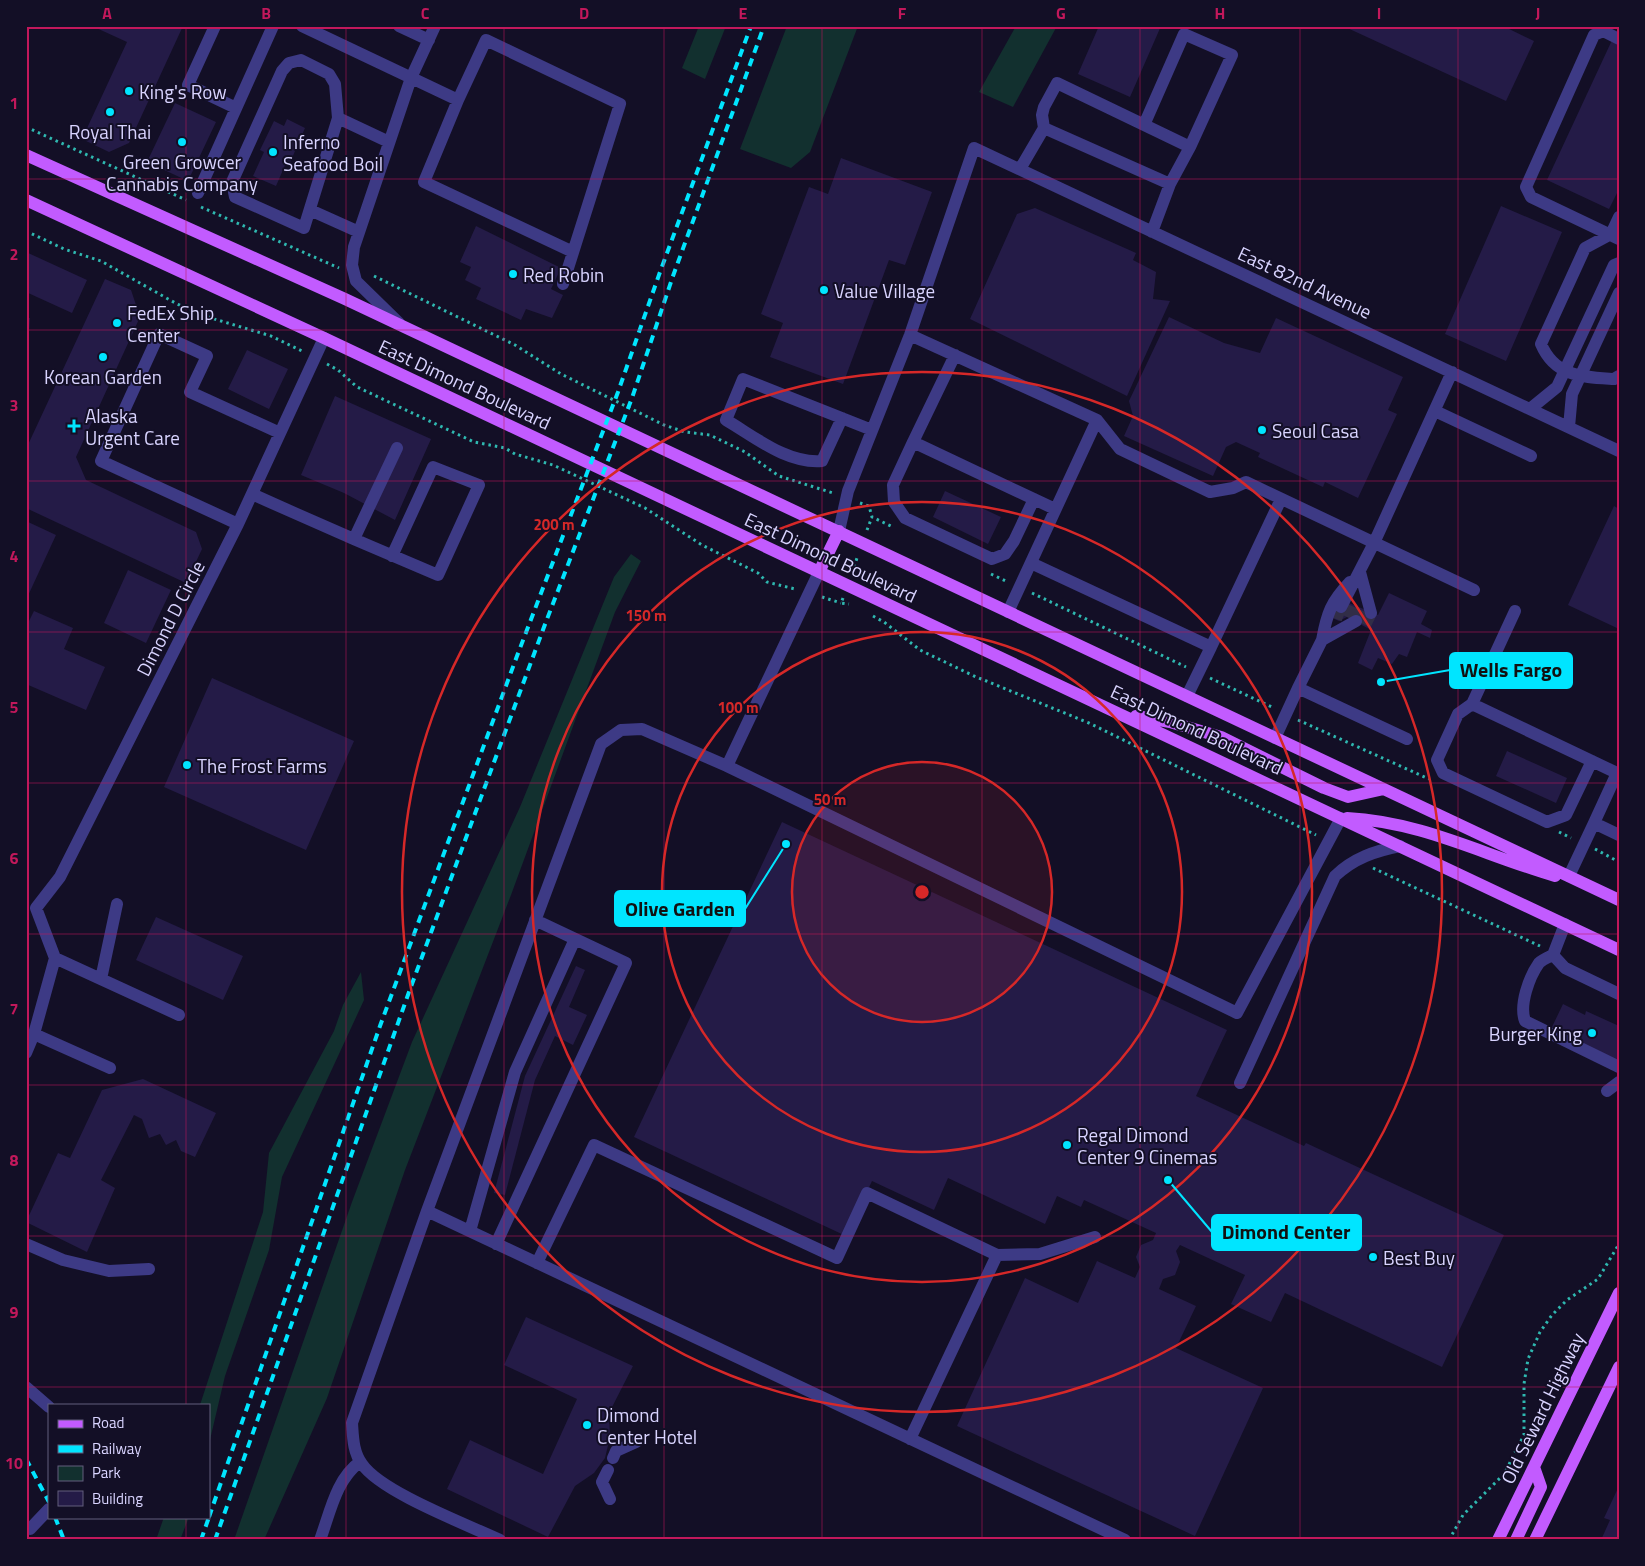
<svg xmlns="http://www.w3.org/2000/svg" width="1645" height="1566" font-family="'Titillium Web',sans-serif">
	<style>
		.green { fill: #12302f }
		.building { fill: #241b47 }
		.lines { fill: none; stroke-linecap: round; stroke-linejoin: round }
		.minor-tunnel { stroke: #312d47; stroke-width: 12; stroke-dasharray: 12 6; stroke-linecap: butt }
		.path { stroke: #2fb8b0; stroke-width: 3; stroke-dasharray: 2.5 4; stroke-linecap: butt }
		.minor { stroke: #3d3a85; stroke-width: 12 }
		.major { stroke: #c25bff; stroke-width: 12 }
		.rail { stroke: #00e5ff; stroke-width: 4; stroke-dasharray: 8 6; stroke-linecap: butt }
		.grid { fill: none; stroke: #c2185b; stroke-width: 1; stroke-opacity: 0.55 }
		.ring { fill: none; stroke: #d62828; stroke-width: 2.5 }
		.poi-dot { fill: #00e5ff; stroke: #130f26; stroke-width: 2 }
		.labels { text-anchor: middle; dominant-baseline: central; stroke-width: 4; stroke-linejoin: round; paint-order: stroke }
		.poi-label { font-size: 19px; fill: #d9d4ff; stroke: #130f26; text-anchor: start }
		.street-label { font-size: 19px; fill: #d9d4ff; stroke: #130f26 }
		.centre { fill: #d62828; stroke: #130f26; stroke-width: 2.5 }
		.ring-label { font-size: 15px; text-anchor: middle; font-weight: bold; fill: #d62828; stroke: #130f26; stroke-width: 4; stroke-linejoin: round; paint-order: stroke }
		.leader { fill: none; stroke: #00e5ff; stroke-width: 2 }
		.callout-dot { fill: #00e5ff; stroke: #130f26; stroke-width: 2 }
		.callout { fill: #00e5ff; stroke: #00e5ff; stroke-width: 2 }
		.callout-label { font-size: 20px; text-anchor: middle; font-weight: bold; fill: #111 }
		.neatline { fill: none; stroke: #c2185b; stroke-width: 2 }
		.grid-label { font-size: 16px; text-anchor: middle; font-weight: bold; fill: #c2185b }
	</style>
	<rect width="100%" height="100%" fill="#130f26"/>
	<path class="green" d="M699,26H726L705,79L682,68Z
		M787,26H858L810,152L791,168L740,149Z
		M1016,26H1057L1013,107L979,92Z
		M631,554L641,561L615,612L511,895L405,1170L327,1398L264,1540H234L352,1202L412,1042L520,807L614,577Z
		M361,972L364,1000L282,1177L269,1250L225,1376L209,1444V1405H200L263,1212L269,1153L334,1031L343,1005Z
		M164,1517H189L180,1540H156Z"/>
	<path class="building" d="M92,26H183L129,143L109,152L82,139L127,42Z
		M1099,26H1161L1130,97L1078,74Z
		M1343,26H1503L1534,41L1506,101Z
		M1613,38L1619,41V189L1609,209L1547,180Z
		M175,103L216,122L188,181L147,162Z
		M287,119L305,128L289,165L286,163L276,186L253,176L264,152L260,150L274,121L284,126Z
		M841,158L932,192L905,265L889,260L843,384L770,357L783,323L761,314L809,187L828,194Z
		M1501,206L1562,232L1506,361L1445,334Z
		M1035,208L1136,253L1133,260L1156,272L1153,299L1170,301L1127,396L970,319L1017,214Z
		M476,226L561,268L551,289L563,295L552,318L526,309L521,320L476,299L481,288L465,280L471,267L460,262Z
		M26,252L87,280L72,313L26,292Z
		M105,279L131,290L140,317L76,457L86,480L196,532L202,549L186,583L26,508V449Z
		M1169,317L1224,343L1260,353L1276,318L1403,377L1388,410L1397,414L1358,498L1325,482L1323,487L1258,457L1260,453L1236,442L1226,447L1213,476L1124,436L1133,416L1129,401Z
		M26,318H30L28,347H26Z
		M247,350L288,369L269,409L228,389Z
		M335,396L431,439L395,520L344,493L301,475Z
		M945,491L1001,517L988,544L933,517Z
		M1614,506L1619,509V629L1568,605Z
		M26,521L56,535L26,600Z
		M128,570L171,590L146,643L104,623Z
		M1389,593L1427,611L1421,624L1432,630L1430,638L1417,632L1407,657L1399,654L1392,664L1378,658L1372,670L1358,663L1371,630L1347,617L1339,621L1323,614L1349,603L1378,615Z
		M34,611L73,628L64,649L105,667L86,710L26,684V627Z
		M212,678L354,741L306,850L164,787Z
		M1507,751L1567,778L1556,803L1496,776Z
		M782,822L1227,1030L1196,1096L1304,1146L1306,1143L1504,1235L1442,1367L1285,1293L1271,1322L1231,1304L1245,1275L1180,1245L1176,1251L1180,1262L1175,1275L1163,1279L1159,1289L1196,1306L1176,1348L1263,1388L1195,1536L957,1426L1025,1278L1078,1303L1097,1261L1135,1278L1140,1267L1136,1257L1141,1245L1153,1240L1156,1233L1084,1200L1081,1207L1057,1196L1045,1224L948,1178L934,1210L872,1181L846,1236L634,1137Z
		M156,917L243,956L223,1000L136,960Z
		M576,966L585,970L569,1007L587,1015L573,1045L555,1036L535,1080L505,1195L494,1193L525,1076Z
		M1563,1004L1585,1015L1586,1011L1619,1026V1058L1617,1063L1575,1043L1577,1039L1552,1027Z
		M143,1079L216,1113L195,1157L181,1151L176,1140L166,1145L160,1134L149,1138L142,1119L134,1115L101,1180L115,1188L87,1252L26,1222L58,1153L70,1158L102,1090Z
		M526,1317L633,1366L609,1413L610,1437L605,1458L594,1473L575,1486L548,1537L447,1489L470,1440L543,1474L577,1399L504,1365Z
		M1619,1486V1540H1601L1610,1520L1604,1518Z"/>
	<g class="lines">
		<path class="minor-tunnel" d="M1347,617L1353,604
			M1336,619L1341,607
			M1356,621L1362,608
			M1365,625L1371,613"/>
		<path class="path" d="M26,127L186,200
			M201,207L339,268
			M26,231L64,249L101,261L177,304L211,318L271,336L304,352
			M374,276L515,345L561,374L664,425L685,432L710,435L745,452L779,476L833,493
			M327,364L338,370L357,387L474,442L505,448L515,454L553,465L645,508L702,545L758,573L767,582L795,589
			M860,503L869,506L872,517L893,527
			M867,530L872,517
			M852,573L858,555
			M991,574L1008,582
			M1032,593L1186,667
			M822,597L841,603
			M843,598L841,603L849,604
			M873,616L884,622L920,650L974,676L1089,723L1316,835
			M1210,678L1274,708
			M1298,720L1429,779
			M1559,832L1571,838
			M1595,849L1619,862
			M1373,868L1540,946
			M1449,1540L1463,1515L1504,1474L1524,1435V1384L1528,1359L1540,1332L1552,1315L1567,1300L1598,1279L1619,1244"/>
		<path class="minor" d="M215,26L188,85L236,108
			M302,26L458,100L486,40L620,104L563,284
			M399,26L429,40
			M1619,39L1603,31L1594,35L1526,187L1531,197L1619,239
			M301,60L329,74L335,84L338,118L304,228L235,197L232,182L282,71L289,63Z
			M458,100L424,182L573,252
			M338,118L389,142
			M1144,125L1184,34L1232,55L1190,147
			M1044,128L1170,184L1152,232
			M1020,169L1044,128L1042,115L1044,107L1057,83L1190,147L1170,184
			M198,193L273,26
			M310,210L359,232
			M1619,217L1611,234L1585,248L1541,344C1555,377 1583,377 1614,379L1619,376
			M399,323L356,281L352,265L354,247L411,78L435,26
			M910,335L1097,420L1008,612
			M955,355L913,442L1055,509
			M1530,409L1557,387L1614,265L1619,263
			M1435,411L1531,456
			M842,418L822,461C787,464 755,437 726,420L743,379L872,430
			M1097,420L1120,449L1210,492L1233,488L1246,482L1474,590
			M1569,427L1572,394L1619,293
			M913,442L893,485L894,502L905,518L992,559L1005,554L1014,541L1034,499
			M252,494C314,522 376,549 438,575L479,485L433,467L392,556
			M238,524L101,461L159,334L207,356L190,392L280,433
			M839,531L848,491L910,335L974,148L1619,451
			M354,539L397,448
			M1031,563L1211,647L1187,696
			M1360,572L1371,613
			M1341,607L1374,543L1452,372
			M1515,611L1472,704L1617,773L1594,823
			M1322,640C1327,613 1331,602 1350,582
			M1211,647L1281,499
			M1298,688L1322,640L1356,621
			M1472,704L1458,714L1437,760L1443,773L1547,822L1566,815L1592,761
			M1275,738L1298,688L1407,739
			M727,766L819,572
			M1569,876L1594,823L1619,835
			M36,908L60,877L238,524L324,338
			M1565,924L1553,955L1565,968L1619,994
			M1553,955C1549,957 1542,960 1539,963C1529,977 1519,1005 1525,1021L1619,1067
			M55,958L179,1015
			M101,979L117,904
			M34,1034L110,1068
			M26,1053L34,1034L55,958L36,908
			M1240,1083L1335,876C1354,858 1375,851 1400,846
			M1607,1091L1619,1082
			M427,1211L1125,1540
			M470,1231L515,1072L575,939
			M26,1244L63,1260L109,1271L149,1269
			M496,1244L626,963L535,920
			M997,1255L1040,1254L1095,1237
			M537,1263L594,1145L837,1258L867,1193L997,1255L910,1439
			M26,1387L49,1407
			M613,1458L616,1451L636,1442
			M608,1470L602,1482L610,1499
			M30,1529L49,1509
			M320,1540C330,1513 336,1479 360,1462
			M500,1540C466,1524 381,1492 362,1464C353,1452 353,1437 352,1423L427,1211L601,744L621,730L642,729L727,766L1237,1013L1341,818"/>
		<path class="major" d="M26,155L345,299L1619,900
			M26,200L324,338L1619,950
			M819,572L839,531
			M1136,716L1170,722L1221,737L1324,788L1348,797L1384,789
			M1347,818C1423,822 1483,855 1555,876
			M1498,1540L1619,1293
			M1516,1540L1541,1487L1534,1467
			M1535,1540L1619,1367"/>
		<path class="rail" d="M26,1459L49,1502
			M55,1517L64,1540
			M209,1517L380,1026L517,656L618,392L660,272L751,26
			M201,1540L209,1517
			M215,1540L409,992L544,627L632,398L673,276L764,26"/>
	</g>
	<path class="grid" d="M186,26V1405M346,26V1540M504,26V1540M664,26V1540M822,26V1540M982,26V1540M1140,26V1540M1300,26V1540M1458,26V1540M26,179H1619M26,330H1619M26,481H1619M26,632H1619M26,783H1619M26,934H1619M26,1085H1619M26,1236H1619M26,1387H1619M186,1517V1540"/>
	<circle cx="922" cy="892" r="130" fill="#d62828" fill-opacity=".12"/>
	<g class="ring">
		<circle cx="922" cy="892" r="130"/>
		<circle cx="922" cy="892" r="260"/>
		<circle cx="922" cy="892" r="390"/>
		<circle cx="922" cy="892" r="520"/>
	</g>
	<g class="poi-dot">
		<circle cx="129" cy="91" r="5"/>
		<circle cx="110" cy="112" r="5"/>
		<circle cx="182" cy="142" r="5"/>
		<circle cx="273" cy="152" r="5"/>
		<circle cx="513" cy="274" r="5"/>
		<circle cx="824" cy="290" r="5"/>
		<circle cx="117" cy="323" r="5"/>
		<circle cx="103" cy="357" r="5"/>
		<path d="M71.5 418.5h5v5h5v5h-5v5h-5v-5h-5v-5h5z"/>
		<circle cx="1262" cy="430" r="5"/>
		<circle cx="187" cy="765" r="5"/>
		<circle cx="1592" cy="1033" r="5"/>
		<circle cx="1067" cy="1145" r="5"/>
		<circle cx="1373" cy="1257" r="5"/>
		<circle cx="587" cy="1425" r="5"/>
	</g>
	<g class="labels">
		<g class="poi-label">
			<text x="139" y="91">King's Row</text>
			<text x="110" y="131" text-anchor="middle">Royal Thai</text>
			<text x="283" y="141">Inferno<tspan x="283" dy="22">Seafood Boil</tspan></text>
			<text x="182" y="161" text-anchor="middle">Green Growcer<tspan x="182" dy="22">Cannabis Company</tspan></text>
			<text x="523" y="274">Red Robin</text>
			<text x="834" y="290">Value Village</text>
			<text x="127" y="312">FedEx Ship<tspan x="127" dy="22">Center</tspan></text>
			<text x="103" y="376" text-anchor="middle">Korean Garden</text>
			<text x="85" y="415">Alaska<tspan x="85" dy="22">Urgent Care</tspan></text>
			<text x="1272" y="430">Seoul Casa</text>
			<text x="197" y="765">The Frost Farms</text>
			<text x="1582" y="1033" text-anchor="end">Burger King</text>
			<text x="1077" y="1134">Regal Dimond<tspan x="1077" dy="22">Center 9 Cinemas</tspan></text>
			<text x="1383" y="1257">Best Buy</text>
			<text x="597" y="1414">Dimond<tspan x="597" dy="22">Center Hotel</tspan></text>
		</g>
		<g class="street-label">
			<text transform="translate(1305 282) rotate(25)">East 82nd Avenue</text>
			<text transform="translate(465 384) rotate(25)">East Dimond Boulevard</text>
			<text transform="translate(831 557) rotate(25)">East Dimond Boulevard</text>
			<text transform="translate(170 618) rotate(-63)">Dimond D Circle</text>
			<text transform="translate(1197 729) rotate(25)">East Dimond Boulevard</text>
			<text transform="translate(1542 1408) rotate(-64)">Old Seward Highway</text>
		</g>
	</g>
	<circle cx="922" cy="892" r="8" class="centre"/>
	<g class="ring-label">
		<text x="554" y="530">200 m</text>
		<text x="646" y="621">150 m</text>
		<text x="738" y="713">100 m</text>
		<text x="830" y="805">50 m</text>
	</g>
	<path class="leader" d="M1381 682L1450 670M786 844L745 909M1168 1180L1212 1232"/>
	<g class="callout-dot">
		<circle cx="1381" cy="682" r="5"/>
		<circle cx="786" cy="844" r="5"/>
		<circle cx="1168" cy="1180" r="5"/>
	</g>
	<g class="callout">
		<rect x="1450" y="653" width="122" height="35" rx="5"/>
		<rect x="615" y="891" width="130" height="35" rx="5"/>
		<rect x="1212" y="1215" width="149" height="35" rx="5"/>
	</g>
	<g class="callout-label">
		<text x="1511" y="677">Wells Fargo</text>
		<text x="680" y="916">Olive Garden</text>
		<text x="1286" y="1239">Dimond Center</text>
	</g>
	<rect width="1645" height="1566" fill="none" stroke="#130f26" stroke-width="55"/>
	<rect x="48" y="1404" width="162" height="115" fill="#130f26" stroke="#625e7d"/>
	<rect x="58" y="1420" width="25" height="8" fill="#c25bff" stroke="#625e7d"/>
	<text x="92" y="1428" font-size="15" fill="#d9d4ff">Road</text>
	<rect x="58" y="1445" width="25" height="8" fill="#00e5ff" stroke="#625e7d"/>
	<text x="92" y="1454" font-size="15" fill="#d9d4ff">Railway</text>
	<rect x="58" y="1466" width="25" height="15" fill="#12302f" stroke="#625e7d"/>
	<text x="92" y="1478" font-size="15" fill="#d9d4ff">Park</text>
	<rect x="58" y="1491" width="25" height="15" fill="#241b47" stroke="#625e7d"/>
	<text x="92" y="1504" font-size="15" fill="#d9d4ff">Building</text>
	<rect x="28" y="28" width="1590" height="1510" class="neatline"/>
	<g class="grid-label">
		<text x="107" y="19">A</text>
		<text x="266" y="19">B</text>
		<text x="425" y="19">C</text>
		<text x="584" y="19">D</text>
		<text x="743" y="19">E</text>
		<text x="902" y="19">F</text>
		<text x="1061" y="19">G</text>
		<text x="1220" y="19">H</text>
		<text x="1379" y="19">I</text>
		<text x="1538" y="19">J</text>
		<text x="14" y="109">1</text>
		<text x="14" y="260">2</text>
		<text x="14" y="411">3</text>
		<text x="14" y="562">4</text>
		<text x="14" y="713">5</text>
		<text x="14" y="864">6</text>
		<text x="14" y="1015">7</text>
		<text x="14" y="1166">8</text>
		<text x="14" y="1318">9</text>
		<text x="14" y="1469">10</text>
	</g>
</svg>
